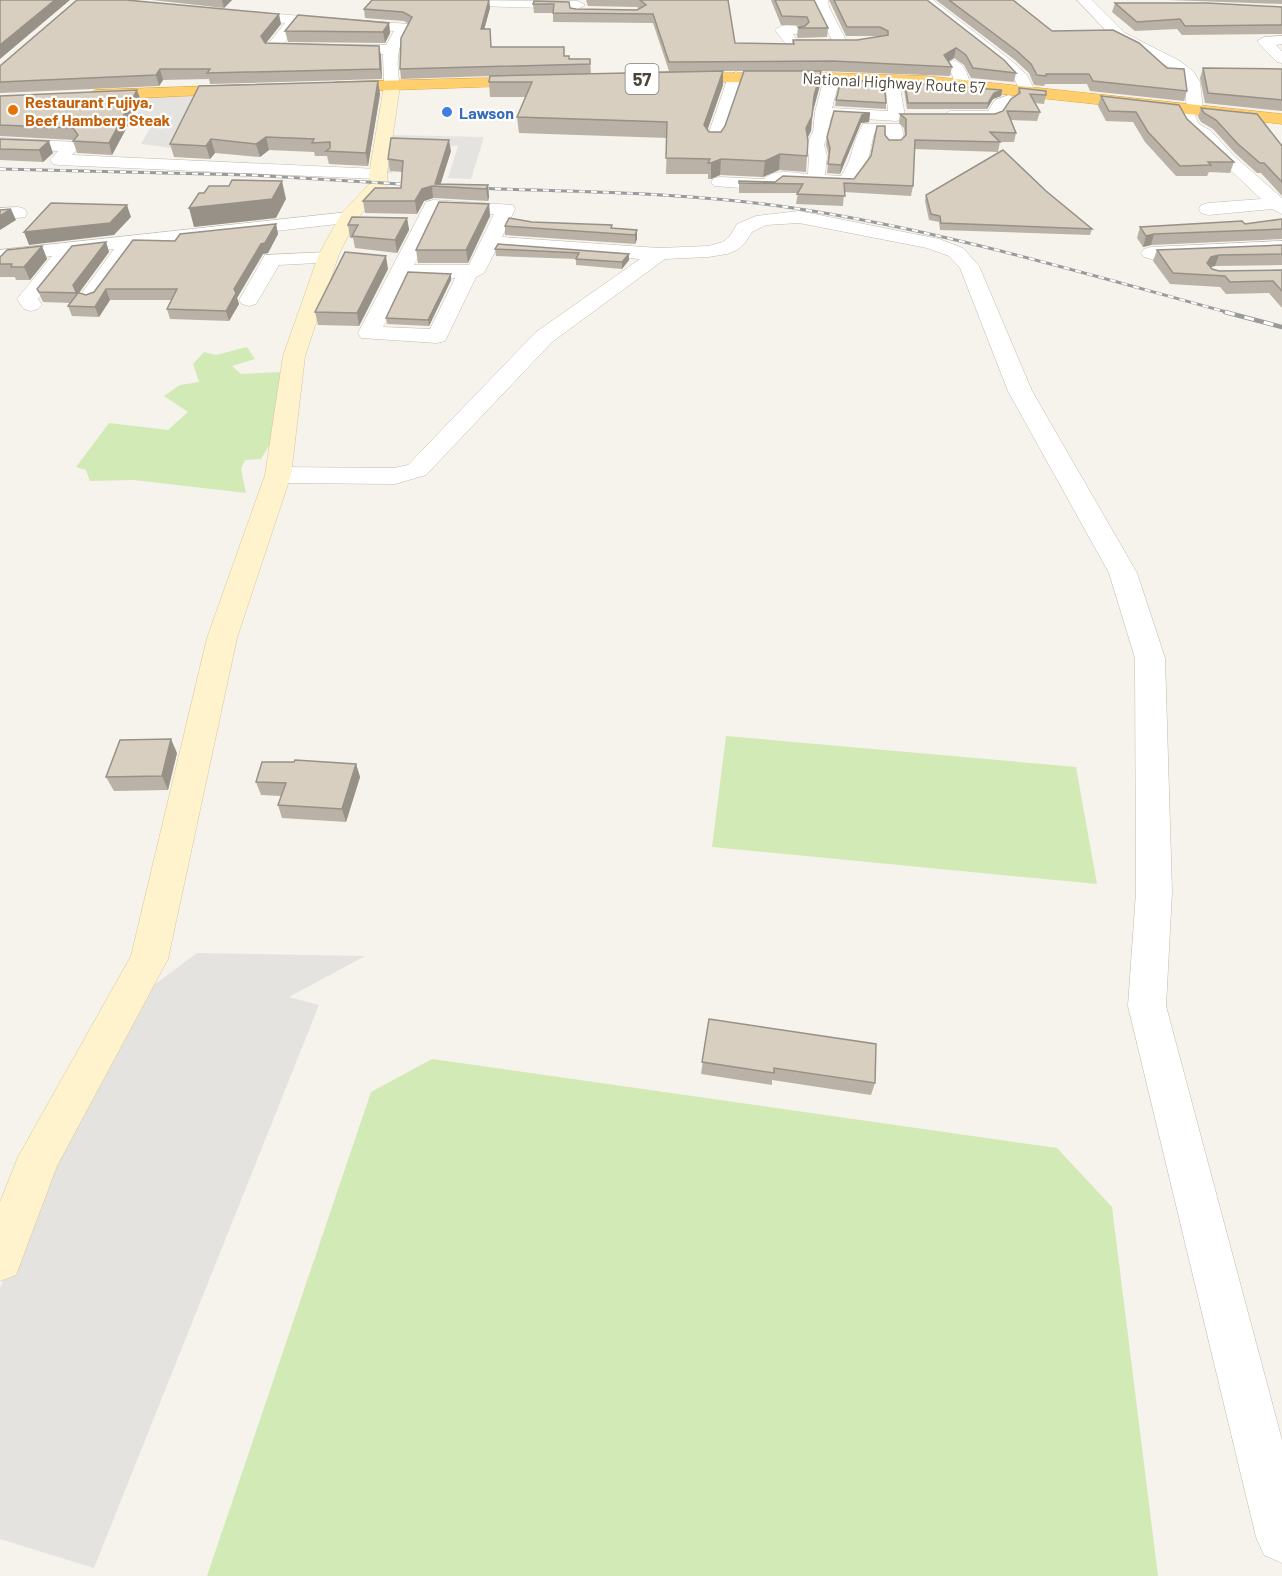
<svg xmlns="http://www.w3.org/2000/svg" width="1282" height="1576" font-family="Barlow,sans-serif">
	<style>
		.green { fill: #d2eab5 }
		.parking { fill: #e5e3e0 }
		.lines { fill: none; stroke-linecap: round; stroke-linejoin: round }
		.street-casing { stroke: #c2bbae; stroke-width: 1 }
		.secondary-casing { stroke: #d6c79b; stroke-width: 1 }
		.highway-casing { stroke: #e0a43c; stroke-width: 1 }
		.street { fill: #fff; fill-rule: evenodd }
		.secondary { fill: #fff3cd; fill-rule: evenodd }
		.highway { fill: #ffcf6e; fill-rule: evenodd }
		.rail-far1-casing { stroke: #9a9a9a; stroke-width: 3 }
		.rail-casing { stroke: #9a9a9a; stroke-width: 4.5 }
		.rail-far1 { stroke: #fff; stroke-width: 2; stroke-dasharray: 6; stroke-linecap: butt }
		.rail { stroke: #fff; stroke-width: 3; stroke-dasharray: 10; stroke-linecap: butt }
		.wall { fill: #bab2a6; fill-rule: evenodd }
		.shaded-wall { fill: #979187 }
		.building { fill: #d8cfc1; stroke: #979187; stroke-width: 1.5 }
		.food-dot { fill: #e8710a; stroke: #fff; stroke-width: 2 }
		.shop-dot { fill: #3f7fe0; stroke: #fff; stroke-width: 2 }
		.labels { text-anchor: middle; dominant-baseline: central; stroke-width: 4.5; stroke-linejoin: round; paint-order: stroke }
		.far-street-label { font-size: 16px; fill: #4b4439; stroke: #fff }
		.far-food-label { font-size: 16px; font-weight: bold; fill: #c56008; stroke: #fff; text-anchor: start }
		.far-shop-label { font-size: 16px; font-weight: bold; fill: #366cbe; stroke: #fff; text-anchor: start }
		.shield { fill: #fff; stroke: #817c74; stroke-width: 1.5 }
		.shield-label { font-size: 18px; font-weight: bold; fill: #4b4439 }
	</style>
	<rect width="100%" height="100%" fill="#f6f3ec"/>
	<path class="green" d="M247,347L255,359L232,366L241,374L281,372L276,434L261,459L245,460L241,469L246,493L134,480L90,481L86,470L76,467L109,423L168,430L188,412L164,396L180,385L199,382L193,364L204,352L216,355Z
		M726,736L1076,767L1097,884L712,847Z
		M432,1059L1057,1148L1112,1207L1158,1576H207L371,1092Z"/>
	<path class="parking" d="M288,91L173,148L141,144L150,128L129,127L135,113L101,114L115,97Z
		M392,135L484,137L471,179L448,178L458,146L403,145L392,173H384Z
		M197,953L365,956L289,997L319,1005L94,1568L0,1539V1288L61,1146L150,988Z"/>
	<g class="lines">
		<defs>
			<path id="street" d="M437,0L578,1L585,5L578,9L443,5L438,4Z
				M814,0H828L829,7L848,44L846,47L793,48L788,47L775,30C782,23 799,23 806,30L804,33L793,34L797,40H832L815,7Z
				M917,0H933L1013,62L1027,75L1035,91L1033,94H1021L1015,80L1003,68Z
				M1077,0H1092L1125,33L1180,61L1193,71L1200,82L1203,109L1195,116L1199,124L1211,131L1233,155L1282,198V214L1272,209L1208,215L1201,213L1199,209L1201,205L1208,203L1261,199L1185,127L1178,115L1187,107L1183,77L1169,67L1114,39Z
				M236,11L409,24L411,27C396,42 396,66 400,86L392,91L384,86L383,54L267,51L265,48L285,23L231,18L229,15L231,12ZM299,24L394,31L386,45L283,44Z
				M1282,36V44L1276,45L1282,51V63L1277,62L1257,41L1264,37Z
				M953,60C964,63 968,74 970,84L968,87L962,89L954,84L952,74L945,65Z
				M736,72L744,77L722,141L720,145H708L706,141L728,77Z
				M832,73L840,78L832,108L888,111L885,79L888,76H898L905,116L897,121L831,117L829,132L824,145L827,156L825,175L841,176C853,160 852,141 863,124H900C904,130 904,141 900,147H888L885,143L886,133H874L867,165L852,186L846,187L781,183L774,189L768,190L714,186L711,182L714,178L720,177L764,179C776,168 792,173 808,174L809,156L806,145L813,132L815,112L824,78Z
				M1009,95L1017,100L1007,106L999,119L950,121L942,116L950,111H988L995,100Z
				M0,138L77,142L80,146L72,155L378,169L384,170L387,174L384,178L378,179L59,165L53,164L50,160L58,151L0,148Z
				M433,200L513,205L515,209L502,237L659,248L708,246L723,242L730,236L737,224L756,216L799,211L939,239L963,248L979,266L1032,391L1137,573L1165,658L1172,892L1166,1006L1282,1440V1563L1264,1555L1256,1537L1128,1006L1136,892L1135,658L1109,573L1008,391L960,268L949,256L927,248L799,223L766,225L752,232L745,243L737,250L727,254L708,257L665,259L552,342L426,475L395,484L278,483L269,480L265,475L269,470L278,467L394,468L408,465L536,332L640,259L497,248L484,273L476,277L445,341L437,343L361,338L358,333L424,206L426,202ZM439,212L494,214L469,265H414ZM408,276L455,278L430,329L383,327Z
				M18,207L25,209L27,213L25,217L0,220V208Z
				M348,212L355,214L357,218L355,222L136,247L96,301L89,303L82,301L79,297L114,249L74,254L38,299L42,305L38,309L31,311L24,309L17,299L52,256L0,262V250Z
				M1282,241V253L1151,259L1144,257L1141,253L1144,249L1151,247Z
				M328,252L335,254L338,258L335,262L279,265L256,304L249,306L242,304L239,300L265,255Z"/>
			<path id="secondary" d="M392,81L400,86L387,174L388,184L356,220L339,254L305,356L291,475L237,638L168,959L57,1166L16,1275L0,1281V1202L18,1157L131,956L207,638L265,475L283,356L319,254L341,214L370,183L369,174L384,86Z"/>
			<path id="highway" d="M680,73H832L927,76L1282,114V124L927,86L675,81L672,78L675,75Z
				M532,77L537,79L540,82L537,85L335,92L327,87L335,82Z
				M241,85L247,87L249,90L247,93L95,100L87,95L95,90Z"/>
		</defs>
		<use href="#street" class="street-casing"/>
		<use href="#secondary" class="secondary-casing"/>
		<use href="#highway" class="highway-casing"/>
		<use href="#street" class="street"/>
		<use href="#secondary" class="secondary"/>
		<use href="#highway" class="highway"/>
		<defs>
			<path id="rail-far1" d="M0,169L249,175L417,185
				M471,188C578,192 687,192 793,208C941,230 1086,274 1230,313"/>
			<path id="rail" d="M1225,312L1282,327"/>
		</defs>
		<use href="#rail-far1" class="rail-far1-casing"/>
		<use href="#rail" class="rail-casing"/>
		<use href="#rail-far1" class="rail-far1"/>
		<use href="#rail" class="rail"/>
	</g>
	<path class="wall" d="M152,0H232L224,8Z
		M489,0L490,8L484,29L491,47H564V56L569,59H590L591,74L669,71L653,23L553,22V13H534L533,4L534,1L576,9L637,10L640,9L637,7L588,6L586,0H728L735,43L792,44L793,40H857L880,36H846L829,0H927L1016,73L1014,82L971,78L964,65L954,58L948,61L952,67L950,76L821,71L820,85L813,111L811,131L808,137L807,156L806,172L779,170L763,177L720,175L711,179H708V174H666L667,138L519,133L517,117L526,97H490L489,82L490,76L401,79L400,69L409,24L404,21L365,18L364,9ZM723,71H744L725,126L721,132H709L707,130L723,85Z
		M771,0H814L828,28L827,37L798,38L797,36L798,27L805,26L781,25Z
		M936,0H1013L1052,31L1187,91L1184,101L1090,91L1087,84H1045L1044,86L1034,85L1029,73L1015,60Z
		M1167,0H1282V4L1168,0Z
		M1115,3L1282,7V34L1182,35L1177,29L1135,31L1112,12Z
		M389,23L390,33L385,43L288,42L285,31Z
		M281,24L266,43L379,46L381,56L382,79L210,84L209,79L163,80L159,86L0,93V66Z
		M1203,68L1282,69V111L1205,103L1200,78Z
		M378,81L380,94L368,166L329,164L327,156H315L314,152L269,150L260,157L215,153L210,159L174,157L170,144Z
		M905,83L1002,90L1001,96L993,99L987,109H907L904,89Z
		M1019,88L1046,95L1044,104L1035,103L1040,112L1037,121L1011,120L1016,133L1014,142H999H1000L998,152L914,149L913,186L911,196L844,192L843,206L796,204L798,193H739V181L775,182L854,179L885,135L889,140H901L905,137L904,128L899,123L900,114H995L1003,111L1017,95Z
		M0,96L141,101L112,155L77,153L73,141L74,140L0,136Z
		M1101,96L1187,119L1234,162L1230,173L1209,172L1207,176H1176L1145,142L1133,122L1106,121L1098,106Z
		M836,100L886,103V109L835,106Z
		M1201,108L1282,146V196L1261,173H1257L1235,153L1213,129L1201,122L1198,117Z
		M870,113L869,122L861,123L840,174L827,173L829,156L826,145L827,137Z
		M0,139L53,153L43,162L0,160Z
		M451,151L440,185H488L489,197L488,201L433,198L424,201L417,214L365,213L363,201L401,188L402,172L390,171L388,159Z
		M1046,191L1092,229L1090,235L940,230L939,222L929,220L925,201L926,195Z
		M489,204L490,216L468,263H418L416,250Z
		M407,218L409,230L397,253L355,248L353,238H350L348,225Z
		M1282,219V239L1151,245L1143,247L1137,238L1140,227L1245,224Z
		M532,222L612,225V228L637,230V239L635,244L505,235V226Z
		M276,224L278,234L268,253L263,254L237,298L239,304L229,321L170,319L167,309L172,300H110L99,317L72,316L68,306L70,303L43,302L37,289L106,242L109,252L79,293L86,295L94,292L175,241Z
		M1282,245V265L1215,266L1210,267L1212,269L1219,271L1282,270V308L1269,293L1226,294L1220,287L1170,284L1153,261L1157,250Z
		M42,246L47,259L30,280H16L15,277H0V257Z
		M495,249L629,254V260L622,269L576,265V259L496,256Z
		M388,269L359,326L318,325L315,312Z
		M451,274V280L429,326L387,324L386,318Z
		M177,753L168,790L114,791L106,777Z
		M356,764L360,777L346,822L282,818L278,805L281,796L261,795L256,782Z
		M709,1019L875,1083L871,1095L772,1080V1085L701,1074Z"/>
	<path class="shaded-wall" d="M55,0H70L0,59V45Z
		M222,0H232L224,8Z
		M489,0L490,8L482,38L481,29Z
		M279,14L281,24L263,47L261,36Z
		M389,23L390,33L385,43L383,32Z
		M379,46L381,56L382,79L380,69Z
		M956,48L954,58L943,65L944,55Z
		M160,69L163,80L159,86L156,75Z
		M723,71V85L704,140V125Z
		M821,71L820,85L813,111L814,96Z
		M378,81L380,94L368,166L366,153Z
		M137,90L141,101L112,155L109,143Z
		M1002,90L1001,96L993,99L987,109L988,103L994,93Z
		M870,113L869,122L861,123L840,174L841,165L862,115Z
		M812,116L811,131L804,144L806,128Z
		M266,137L269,150L260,157L256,144Z
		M211,139L215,153L210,159L206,146Z
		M449,140L451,151L440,186L435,184Z
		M49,141L53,153L43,162L39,150Z
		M780,154L779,170L763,177L765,161Z
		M721,159L720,175L711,179V163Z
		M282,181L286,199L276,218L194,227L189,208Z
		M488,185L489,197L488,201L486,189Z
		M432,186L433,198L424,201L417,214L415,201L422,189Z
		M489,204L490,216L468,263L466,250Z
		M127,205L131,217L114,235L29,245L24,232Z
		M11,209L16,220L0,230V216Z
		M407,218L409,230L397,253L395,240Z
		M276,224L278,234L268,253L263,254L237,298L239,304L229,321L226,311L234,289L261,244Z
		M637,230V239L635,244V235Z
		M1154,234L1151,245L1143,247L1146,236Z
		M106,242L109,252L78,294L76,293L73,285Z
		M42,246L47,259L30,280L24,267Z
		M629,254V260L622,269V262Z
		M1219,255L1215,266L1207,268V263L1211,257Z
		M386,256L388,269L359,326L357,313Z
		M451,274V280L429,326L428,320Z
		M106,289L110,300L99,317L95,307Z
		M171,739L177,753L168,790L162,776Z
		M356,764L360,777L346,822L342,809Z"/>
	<path class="building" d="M0,0H55L0,45Z
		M77,0H126L279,14L261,36L265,43L379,46L380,69L207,73L210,69H160L156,75L0,82V66Z
		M372,0H489L481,29H490L491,47H564V56H569V59H590V64L400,69L401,38L412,17L403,12L364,9Z
		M640,0H728L735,43L794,44L793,40H857L888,35V31L880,27H847L834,0H927L1004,60L1016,73L973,68L966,55L956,48L944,55L952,67L833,61L669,62L653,14L553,13L554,4H533L534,1L569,2L570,8L576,9L637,10L646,5Z
		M775,0H814L828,28H799L798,27L805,26L809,22L807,17L782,16Z
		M949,0H1013L1052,31L1113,30L1139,43L1167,68L1184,69L1187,91L1093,81L1089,74H1046V76L1037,75L1031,64L1017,51Z
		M1115,3H1207L1282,7V25L1185,26L1180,19L1137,22Z
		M298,15L389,23L383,32L285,31Z
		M1203,68L1282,69V100L1208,93Z
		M723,71L704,125L709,132H721L725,126L744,71H821L814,96L812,116L806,128L808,141L807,156L780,154L765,161L721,159L711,163H708L710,159L666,158L667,122L517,117L532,82H489L490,76Z
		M841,80L884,82L886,103L836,100Z
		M378,81L366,153L326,151L330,148V142L312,143L314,139L266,137L256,144L211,139L206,146L170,144L199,86Z
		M905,83L1002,90L994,93L988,103H908Z
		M1019,88L1046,91V95L1030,94L1040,112L1007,111L1016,133L990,132L1000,142L915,140L913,186L844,183L845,196L797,194L803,184L739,183V181L775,182L783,176L854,179L871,156L877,126H885V135L889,140H901L906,135V119L900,114H995L1003,111L1011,99L1020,93Z
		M137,90L109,143L73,141L78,135L73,128L0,125V96Z
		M1101,96L1179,105L1187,119L1234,162H1208L1211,165L1180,166L1148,132L1136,112L1109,111Z
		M1201,108L1257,114L1282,146V182L1264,163H1260L1238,144L1216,120L1204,113Z
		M834,111L870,113L862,115L841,165L828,164L830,148L827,137Z
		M391,138L449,140L435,184L488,185L486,189L432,186L422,189L415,201H363L375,188H401L403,161L388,159Z
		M0,139L49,141L39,150L0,149Z
		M1003,150L1046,191L1092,229L941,223L940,216L931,214L926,195Z
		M232,180L282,181L272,199L189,208L199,193H204L209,186H229Z
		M439,202L489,204L466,250H416Z
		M51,203L127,205L110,223L24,232Z
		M11,209L0,216V210Z
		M352,217L407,218L395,240L352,236L358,225H348Z
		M509,218L532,222L612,225L611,228L637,230L635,235L505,226Z
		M1282,219V229L1154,234L1146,236L1140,227L1242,221L1245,224Z
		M276,224L265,243L261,244L234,289L236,293L226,311L167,309L177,289H106L95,307L68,306L78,293L39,292L37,289L72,246L106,242L73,285L76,292L86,295L94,292L133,240L175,241L180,234Z
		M498,244L629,254L622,262L576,259L579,253L495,249Z
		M1282,245V254L1219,255L1211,257L1207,263L1212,269L1219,271L1282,270V291L1273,281L1230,282L1225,276L1173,273L1157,250Z
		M42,246L24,267H11L12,264H0V257L7,250Z
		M345,252L386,256L357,313L315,312Z
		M408,272L451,274L428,320L386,318Z
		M171,739L162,776L106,777L120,740Z
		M295,760L356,764L342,809L278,805L286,783L256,782L262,762H294Z
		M709,1019L876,1044L875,1083L774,1068V1073L702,1062Z"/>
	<circle class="food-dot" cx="13" cy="110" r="6"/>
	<circle class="shop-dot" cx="447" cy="112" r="6"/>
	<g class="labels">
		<g class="far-street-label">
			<text transform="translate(894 82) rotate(3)">National Highway Route 57</text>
		</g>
		<g class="far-food-label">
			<text x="25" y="101">Restaurant Fujiya,<tspan x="25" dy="18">Beef Hamberg Steak</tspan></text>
		</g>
		<g class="far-shop-label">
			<text x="459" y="112">Lawson</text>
		</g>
		<rect class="shield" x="625.5" y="64" width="33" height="30" rx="4.5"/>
		<g class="shield-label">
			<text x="642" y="79">57</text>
		</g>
	</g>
</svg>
